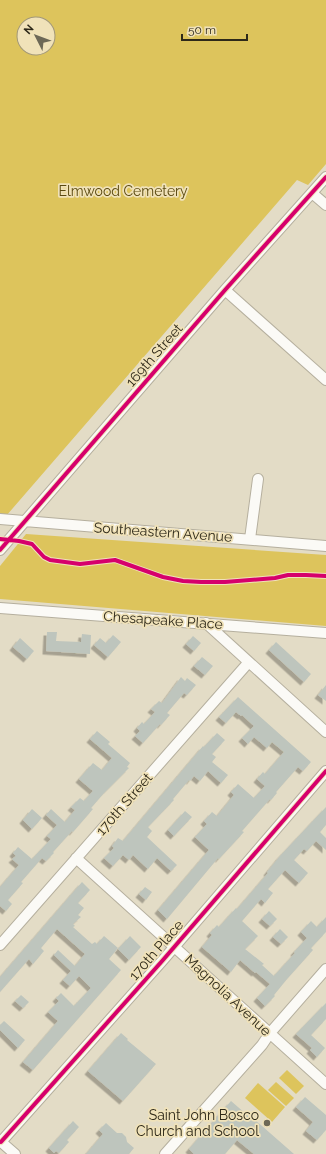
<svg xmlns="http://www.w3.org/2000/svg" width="326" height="1154" font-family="Raleway,sans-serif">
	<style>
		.green { fill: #ddc45c; fill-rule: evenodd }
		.building { fill: #bec5bd; filter: url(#shadow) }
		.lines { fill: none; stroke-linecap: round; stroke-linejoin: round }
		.minor-casing { stroke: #b5af9e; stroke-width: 12 }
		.minor { stroke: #fbfaf6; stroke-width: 10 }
		.cycleway-casing { stroke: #f0e2b9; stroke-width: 6 }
		.cycleway { stroke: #d6006c; stroke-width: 4 }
		.poi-dot { fill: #6d6856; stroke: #f0e2b9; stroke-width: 1.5 }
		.labels { text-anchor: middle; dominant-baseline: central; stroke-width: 3.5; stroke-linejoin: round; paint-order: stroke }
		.park-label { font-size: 14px; fill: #5a4910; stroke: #f0e2b9 }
		.street-label { font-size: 14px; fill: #2e2919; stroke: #f0e2b9 }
		.poi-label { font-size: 14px; fill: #2e2919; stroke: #f0e2b9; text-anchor: end }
	</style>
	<defs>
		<filter id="shadow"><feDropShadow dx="-3.5" dy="3.5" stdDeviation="0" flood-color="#0004"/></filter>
	</defs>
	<rect width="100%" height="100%" fill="#e3dcc6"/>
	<path class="green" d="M0,0H326V164L308,185L297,180L0,523ZM24,24H48V48H24Z
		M26,534L326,555V626L0,599V566Z
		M287,1070L304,1086L296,1094L279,1078Z
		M276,1082L294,1098L286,1106L268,1090Z
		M258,1083L285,1107L272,1122L245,1098Z"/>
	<path class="building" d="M47,632H57L56,641L81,642L82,634L91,635L90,654L46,651Z
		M113,635L121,642L108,657L94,645L100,638L106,643Z
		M193,636L201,643L194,651L186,644Z
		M20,638L34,651L27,659L13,647Z
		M276,642L311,674L304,682L269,650Z
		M202,657L213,666L205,675L194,666Z
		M181,677L185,681L187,678L196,685L187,695L184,693L167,713L170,715L161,725L160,724L143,743L135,736L140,731L137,728L142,722L144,724L155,712L151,709L159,701L162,703Z
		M326,685V701L318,695Z
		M238,697L311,762L303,771L298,767L276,792L277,793L271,800L270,799L242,831L244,832L219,859L218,858L167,919L158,910L209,850L195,837L207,824L204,821L212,812L217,816L234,795L231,792L238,784L254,798L265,786L257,779L263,772L265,774L284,752L272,742L267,748L254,737L248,744L242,738L254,726L242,715L241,716L236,712L226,723L219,717Z
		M97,731L110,742L108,744L130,763L127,767L129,768L104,793L91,808L93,809L73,832L72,831L53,852L54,853L46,861L42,858L21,882L23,883L8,900L12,904L6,911L0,906V887L19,865L12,859L16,856L13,853L18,847L32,859L51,839L47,836L57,825L46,815L51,809L65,822L75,810L71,807L80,798L84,801L93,791L79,779L93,763L102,770L112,758L90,739Z
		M217,733L225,740L212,754L216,757L212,762L228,775L221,783L208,771L200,781L194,776L190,781L189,780L173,799L174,800L148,827L152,831L147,837L177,865L171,871L157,858L148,869L133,855L129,860L123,855L113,866L104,858L114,848L112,846L118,838L123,841L203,746L204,747Z
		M326,807V825L320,832L326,838V850L316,841L307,851L304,849L294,860L308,873L299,883L285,870L268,889L273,893L265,903L261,899L242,921L258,936L245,949L264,964L262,965L274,976L295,953L294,952L307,938L301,932L311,921L317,927L326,917V932L311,948L313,950L287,979L274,995L275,996L265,1006L257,998L270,984L256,972L255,973L240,960L231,972L202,947L212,935L210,933L217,925L219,927L236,908L237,909L250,894L268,873L267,872L280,856Z
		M32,809L42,818L32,829L23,820Z
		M185,811L192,817L174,836L168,830Z
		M82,882L90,890L78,903L84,908L78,915L81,917L73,924L75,926L73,927L92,944L95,942L97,944L104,936L118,948L109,959L121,970L33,1070L23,1062L58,1021L48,1012L59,1001L56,998L61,993L74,1006L91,988L79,976L70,986L63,980L71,971L54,955L58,950L75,966L85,954L57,929L41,948L44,951L33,964L29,959L0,992V977Z
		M145,887L152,892L146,900L139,894Z
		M269,911L277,919L270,926L262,919Z
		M280,929L288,937L281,944L273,937Z
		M130,936L141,947L129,960L118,949Z
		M21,995L29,1002L23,1008L15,1001Z
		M326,1003V1019L311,1035L325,1048L317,1057L310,1050L312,1048L296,1034Z
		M4,1021L25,1040L18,1048L0,1030V1025Z
		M121,1033L128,1039L127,1040L156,1064L123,1101L88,1071Z
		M305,1097L326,1115V1130L317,1140L306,1131L313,1122L296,1107Z
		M231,1101L253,1120L254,1119L294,1154H254L237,1140L225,1154H194L189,1149Z
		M73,1121L79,1127L67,1140L69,1142L59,1153L56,1151L54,1153L49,1148Z
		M106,1123L117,1133H122L126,1137L127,1142L134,1148L129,1154H86L103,1134L99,1130Z"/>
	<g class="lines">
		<defs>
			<path id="minor" d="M312,193L326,205
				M225,290L326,380
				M0,519L326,546
				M250,539L258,479
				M0,550L225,290L326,177
				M0,608L326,633
				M206,623L326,732
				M76,858L326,1084
				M0,945L248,663
				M0,1141L15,1154
				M1,1142L163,960L326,771
				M165,1154L262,1045L270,1033L326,969"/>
		</defs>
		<use href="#minor" class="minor-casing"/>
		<use href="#minor" class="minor"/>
		<defs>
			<path id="cycleway" d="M0,539L19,541L32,544L44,557L50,560L80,564L115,560L163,577L183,581L201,582H225L275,578L288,575H306L326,576
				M0,550L225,290L326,177
				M1,1142L163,960L326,771"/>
		</defs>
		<use href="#cycleway" class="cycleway-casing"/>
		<use href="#cycleway" class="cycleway"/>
	</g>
	<circle class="poi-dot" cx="267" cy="1123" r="4"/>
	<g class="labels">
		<g class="park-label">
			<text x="123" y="191">Elmwood Cemetery</text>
		</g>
		<g class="street-label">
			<text transform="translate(154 355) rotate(-49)">169th Street</text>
			<text transform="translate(163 532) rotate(4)">Southeastern Avenue</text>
			<text transform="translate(163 620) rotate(4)">Chesapeake Place</text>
			<text transform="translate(124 804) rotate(-49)">170th Street</text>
			<text transform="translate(156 950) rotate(-49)">170th Place</text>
			<text transform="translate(228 995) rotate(43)">Magnolia Avenue</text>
		</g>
		<g class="poi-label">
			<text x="259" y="1115">Saint John Bosco<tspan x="259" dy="16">Church and School</tspan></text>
		</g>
	</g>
	<g transform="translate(36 36) rotate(312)"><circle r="19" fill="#f0e2b9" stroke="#a29879"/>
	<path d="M0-3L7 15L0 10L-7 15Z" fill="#6d6856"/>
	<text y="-6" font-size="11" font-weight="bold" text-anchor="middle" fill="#2e2919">N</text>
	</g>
	<path d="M182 34v6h65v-6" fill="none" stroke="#2e2919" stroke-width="2"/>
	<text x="188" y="34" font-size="12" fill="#2e2919" stroke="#f0e2b9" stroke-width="3" paint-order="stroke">50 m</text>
</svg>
